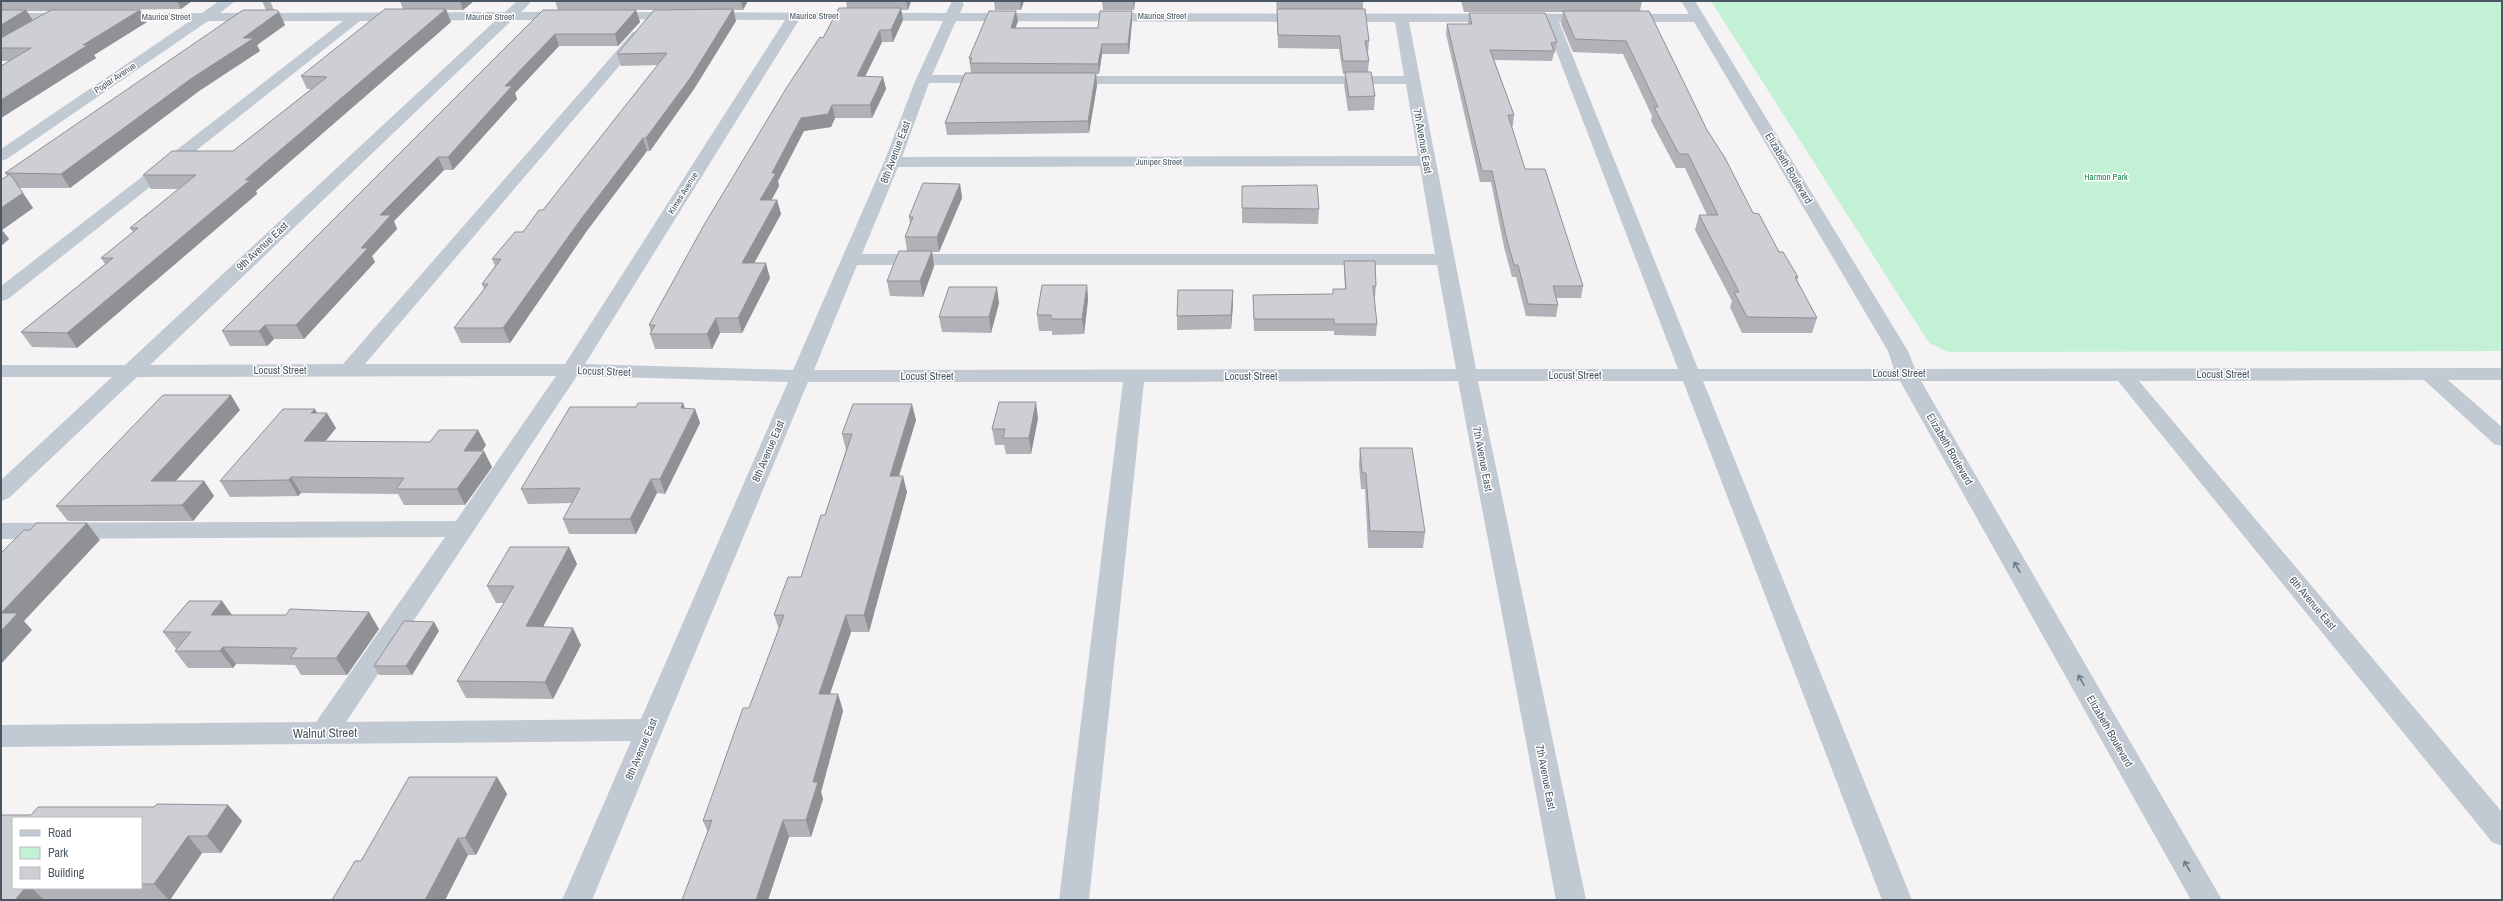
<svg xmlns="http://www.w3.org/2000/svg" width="2503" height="901" font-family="'Archivo Narrow',sans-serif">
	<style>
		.green { fill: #c3f1d5 }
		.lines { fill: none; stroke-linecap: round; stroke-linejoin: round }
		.minor { fill: #c1cad2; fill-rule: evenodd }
		.wall { fill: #b0b2b7; fill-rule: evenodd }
		.shaded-wall { fill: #909195 }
		.building { fill: #cdcfd5; stroke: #909195 }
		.oneway { stroke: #6e7983 }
		.labels { text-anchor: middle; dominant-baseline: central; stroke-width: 3; stroke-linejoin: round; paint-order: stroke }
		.far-street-label { font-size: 9px; fill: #4a5661; stroke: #fff }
		.far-park-label { font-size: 9px; fill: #17864f; stroke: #fff }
		.street-label { font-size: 11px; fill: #4a5661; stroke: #fff }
		.near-street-label { font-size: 13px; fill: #4a5661; stroke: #fff }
	</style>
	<rect width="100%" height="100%" fill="#f5f3f3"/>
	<path class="green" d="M1711,1H2499L2502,3V351L1948,352L1929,343Z"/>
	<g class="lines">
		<path class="minor" d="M219,1H235L220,13L505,12L517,1H532L521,12H565L572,16L565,20H512L150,365L343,364L633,32L638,31L645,35L643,38L365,364H565L785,20L603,19L601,16L608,12L946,13L952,1H961L964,4L960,13L1689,14L1681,1H1695L1908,351L1915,369L2502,368V380H2448L2502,427V446L2494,444L2424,380L2139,381L2502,812V846L2492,842L2118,381H1921L2222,900H2191L1900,381H1703L1912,900H1882L1683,381H1478L1586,900H1556L1458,381L1144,382L1089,900H1059L1123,382H808L592,900H562L631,741L1,747V725L316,722L445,537L1,539V523L456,521L556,376L137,377L9,498L1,501V480L112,377H1V365H125L496,20L360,21L8,299L1,301V286L343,21H208L7,159L1,161V149L190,21H114L109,20L107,17L109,14L202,13ZM799,20L943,21L916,79L884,162L793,370L585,364ZM956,21L1395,22L1404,76H1066L1059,80L1066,84H1406L1418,156L902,157L929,83H992L999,79L992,75H932ZM1409,22H1545L1678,369H1476ZM1559,22H1694L1888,351L1894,369H1698ZM1420,166L1435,254H862L898,167ZM857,265H1437L1456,369L814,370ZM577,376L788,382L641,719L346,722Z
			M1,13H67L74,17L67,21H1Z"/>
	</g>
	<path class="wall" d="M1,1H192L181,9L102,10L147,22L94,55L96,58L1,118V66L9,61H1ZM27,11H50L32,21Z
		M262,1H270L274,10L279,12L285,25L257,45L260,51L199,91L70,188H19L33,208L2,230L9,239L1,246V180L7,176L5,173L266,10Z
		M400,1H474L463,10H446L451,22L256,191L257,194L77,348L32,347L21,332L105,264L101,258L133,232L130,228L179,189H151L143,175L233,151L311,89H307L301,76L403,9Z
		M555,1H748L743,10H734L736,21L694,89L650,151H647L586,232L510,343H461L454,328L484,289L482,284L495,266L492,259L523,232L543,210L658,65L621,66L617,54L654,10H636L640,22L618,46H559L515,93L517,99L453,170H444L394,221L397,229L372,256L375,262L304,339H274L267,346H230L222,331L558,10Z
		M846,1H911L908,10H901L903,20L893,42H882L865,76L883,77L886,89L872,118H835L831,127L804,131L778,181L779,186L771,200H777L781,214L754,263L770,278L742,333H720L712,349H655L650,334L651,332L649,325L823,38L847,8Z
		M994,1H1024L1021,10H995Z
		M1102,1H1135L1134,10H1103Z
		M1276,1H1363V9L1369,41L1368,54H1367L1369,61L1368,72L1375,96L1374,110L1348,111L1344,85L1345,74H1343L1339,49L1278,48L1277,11Z
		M1461,1H1642L1640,11L1707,130L1753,213L1779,252L1798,277L1797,281L1817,318L1812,333H1742L1730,307L1732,301L1695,230L1699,215H1707L1685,168H1676L1651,121L1652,116L1623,54L1573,52L1561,24L1563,12H1464Z
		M1132,11V21L1129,54H1102L1099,74H1096L1097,85L1089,133L947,135L945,123L971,73L969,58L1018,21L1015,28H1098Z
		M1469,13L1557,42L1555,53H1554L1552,61L1494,60L1514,115L1513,126H1511L1525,169L1583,286L1581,298H1556L1558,305L1556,317L1526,316L1516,277H1512L1504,247L1491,182H1480L1446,34L1447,24H1468V22Z
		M960,184L962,198L939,252H932L934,266L923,297L890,296L887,281L907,251L905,237L910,223L909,217Z
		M1242,186L1319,209L1318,224L1242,223Z
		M1344,261L1376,286L1375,297H1374L1377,324L1376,336L1334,335V331H1254L1253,295L1333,294V289H1345L1344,272Z
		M1087,285L1088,300L1084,334L1052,335V331H1039L1037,315Z
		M999,303L991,333L942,332L939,317Z
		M1233,304L1231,329L1177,330V316Z
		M683,403L685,409H695L700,423L665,494L657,493L636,534H569L563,519L572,503L528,504L521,489L636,407Z
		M240,410L176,481H204L214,496L193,521H68L56,506Z
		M317,413L336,428L325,441L486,445L482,451L492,467L465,505H404L398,494L301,493L298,496L230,497L220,481Z
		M1038,418L1031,454H1006L1004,445H995L992,429Z
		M916,420L899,476L907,492L869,632H851L830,694H838L843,711L821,792L823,799L811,837H789L768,900H682L708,832L703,821L749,708L779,629L774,615L801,577L825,515L846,450L842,434Z
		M1360,448L1425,532L1423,548H1368L1365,489H1361L1359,465Z
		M569,547L577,564L543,627L581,645L553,699L466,698L457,681L504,603H496L487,586Z
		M222,601L232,615L379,629L347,675H301L295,665L236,664L233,668H188L175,651L177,649H176L163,632Z
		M434,622L439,631L412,675H379L374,666Z
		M497,777L507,794L476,855H468L445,900H332L361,861Z
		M228,805L242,821L221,853H202L170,900H1L31,815L154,807ZM141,818V888H13Z"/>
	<path class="shaded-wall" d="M177,1H192L181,9Z
		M460,1H474L463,10Z
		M741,1H748L743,10Z
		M906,1H911L908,10Z
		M1020,1H1024L1021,10Z
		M1133,1H1135L1134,10Z
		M901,8L903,20L893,42L891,30Z
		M446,9L451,22L256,191L257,194L77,348L67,333L245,180Z
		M733,9L736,21L694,89L650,151L646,138Z
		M26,10L34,22L1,42V25Z
		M140,10L147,22L94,55L96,58L1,118V100L83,45Z
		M636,10L640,22L618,46L615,34Z
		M1016,11L1018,21L1012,38L1011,28Z
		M1132,11V21L1129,54L1128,44Z
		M279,12L285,25L257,45L260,51L199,91L70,188L61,174L243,38Z
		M880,30L882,42L859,89L857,76Z
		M555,34L559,46L515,93L517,99L453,170L448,157L505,86Z
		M1102,44V54L1099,74L1098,64Z
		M1096,73L1097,85L1089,133L1088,121Z
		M883,77L886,89L872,118L870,105Z
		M832,105L835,118L831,127L804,131L778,181L779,186L764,214L760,200L772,173L801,118Z
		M643,138L647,151L586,232L510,343L503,328L581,219Z
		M438,157L444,170L394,221L397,229L372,256L375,262L304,339L296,325L361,248L380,215Z
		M960,184L962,198L939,252L937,237Z
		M23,193L33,208L2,230L9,239L1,246V208Z
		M777,200L781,214L746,278L742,263Z
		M932,251L934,266L923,297L920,281Z
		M766,263L770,278L742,333L738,318Z
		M1087,285L1088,300L1084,334L1082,319Z
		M997,287L999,303L991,333L989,317Z
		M1233,290V304L1231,329V315Z
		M716,318L720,333L712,349L707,334Z
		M265,325L274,339L267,346L259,331Z
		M231,395L240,410L162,496L151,481Z
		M1036,402L1038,418L1031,454L1029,438Z
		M683,403L688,418L681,408Z
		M912,404L916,420L894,492L890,476Z
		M315,409L321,420L327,413L336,428L313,457L304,441L311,413Z
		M695,409L700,423L665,494L660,479Z
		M478,430L486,445L471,467L464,451Z
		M484,451L492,467L465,505L457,489Z
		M903,476L907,492L869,632L864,615Z
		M291,477L301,493L298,496L289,480Z
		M651,479L657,493L636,534L630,519Z
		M204,481L214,496L193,521L182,505Z
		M87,523L100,540L24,621L32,630L2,663L1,662V613Z
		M569,547L577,564L534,643L526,626Z
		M222,601L234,618L211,615Z
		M369,612L379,629L347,675L336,658Z
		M846,615L851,632L824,711L819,694Z
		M434,622L439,631L412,675L406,666Z
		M573,628L581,645L553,699L545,682Z
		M223,647L236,664L233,668L220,651Z
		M838,694L843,711L821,792L823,799L811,837L806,820L813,782Z
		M497,777L507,794L476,855L465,838Z
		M228,805L242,821L221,853L207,836Z
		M783,820L789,837L768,900H756Z
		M188,836L202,853L170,900H169L154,884Z
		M458,838L468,855L445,900H425Z
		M25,888H32L44,900H15Z"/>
	<path class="building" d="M839,8H901L891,30H880L857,76L883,77L870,105H832L828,114L801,118L772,173H776L760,200H777L742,263H766L738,318H716L707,334H650L655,325H649L704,225L787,87L820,37L823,38Z
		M385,9H446L245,180H250L67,333L21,332L113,258H101L138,228H130L196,175H143L172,151H233L327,77L301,76Z
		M733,9L691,77L646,138H643L581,219L503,328H454L488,284H482L501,259H492L515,232H523L539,210H543L667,53L617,54L654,10Z
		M1277,9H1365L1369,41H1365L1369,61H1343L1340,36L1278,35Z
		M1,10H26L1,25Z
		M51,10H140L83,45H88L1,100V66L31,48H1V38Z
		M243,10H277L279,12L243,38H254L192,78L61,174L5,173Z
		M543,10H636L615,34H555L505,86H512L448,157H438L380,215H391L361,248H368L296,325H265L259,331H222Z
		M989,11H1016L1011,28H1098L1100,11H1132L1128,44H1102L1098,64L970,63L972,58H969Z
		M1563,11H1649L1707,130L1725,158L1753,213L1759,214L1779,252H1783L1798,277H1795L1817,318L1747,317L1734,292H1739L1699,215H1718L1688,154H1679L1654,107H1658L1626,41L1575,39Z
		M1469,13H1545L1557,42L1551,43L1554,51L1490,50L1514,115H1508L1525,169H1545L1583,286H1553L1558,305L1528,304L1518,265H1514L1506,236L1492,171H1482L1447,24H1472Z
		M1345,72H1371L1375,96L1349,97Z
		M965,73H1096L1088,121L945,123Z
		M10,174L23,193L1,208V180Z
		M923,183L960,184L937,237H905L913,217H909Z
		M1317,185L1319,209L1242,208V186Z
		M899,251H932L920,281H887Z
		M1344,261H1375L1376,286H1373L1377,324H1334V319H1254L1253,295L1333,294V289H1346Z
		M1042,285H1087L1082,319H1051V315H1037Z
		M949,287H997L989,317H939Z
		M1178,290H1233L1231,315L1177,316Z
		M163,395H231L151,481H204L182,505L56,506Z
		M999,402H1036L1029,438H1003L1005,429H992Z
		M638,403H683L681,408L695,409L660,479H651L630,519H563L580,488L521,489L570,407H636Z
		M853,404H912L890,476H903L864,615H846L819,694H838L813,782H818L806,820H783L756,900H682L712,820L703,821L743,708H749L784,615H774L788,577H801L821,515H825L852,434H842Z
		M283,409H315L311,413H327L304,441L430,442L439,430H478L464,451H484L457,489H396L404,478L291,477L289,480L220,481Z
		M1360,448H1412L1425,532L1370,531L1366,473H1362Z
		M36,523H87L1,613H18L1,631V553L24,530H30Z
		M510,547H569L526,626L573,628L545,682L457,681L514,586H487Z
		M189,601H222L211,615H286L290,609L369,612L336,658H290L297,648L223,647L220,651H175L191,632H163Z
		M404,621L434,622L406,666H374Z
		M409,777H497L465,838H458L425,900H332L355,861H361Z
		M157,804L228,805L207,836H188L154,884H141V818H13V888H25L15,900H1V815H31L38,807H154Z"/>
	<defs><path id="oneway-shaft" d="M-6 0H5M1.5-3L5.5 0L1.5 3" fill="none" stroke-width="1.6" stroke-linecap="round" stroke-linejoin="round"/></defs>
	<g class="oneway">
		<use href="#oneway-shaft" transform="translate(2017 567) rotate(-120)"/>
		<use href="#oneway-shaft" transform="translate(2081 680) rotate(-120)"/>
		<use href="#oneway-shaft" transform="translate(2187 866) rotate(-120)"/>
	</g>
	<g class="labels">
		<g class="far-street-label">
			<text x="814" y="16">Maurice Street</text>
			<text x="1162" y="16">Maurice Street</text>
			<text x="166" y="17">Maurice Street</text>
			<text x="490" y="17">Maurice Street</text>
			<text transform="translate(115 78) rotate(-34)">Poplar Avenue</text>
			<text x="1159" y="162">Juniper Street</text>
			<text transform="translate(683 193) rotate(-58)">Kimes Avenue</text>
		</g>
		<g class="far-park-label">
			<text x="2106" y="177">Harmon Park</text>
		</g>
		<g class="street-label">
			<text transform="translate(1423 141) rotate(80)">7th Avenue East</text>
			<text transform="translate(895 152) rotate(-69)">8th Avenue East</text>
			<text transform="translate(1789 168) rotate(59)">Elizabeth Boulevard</text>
			<text transform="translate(262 246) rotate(-43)">9th Avenue East</text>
			<text x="280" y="370">Locust Street</text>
			<text transform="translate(604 371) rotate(2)">Locust Street</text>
			<text x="1899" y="373">Locust Street</text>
			<text x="2223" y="374">Locust Street</text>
			<text x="1575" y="375">Locust Street</text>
			<text x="927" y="376">Locust Street</text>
			<text x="1251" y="376">Locust Street</text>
			<text transform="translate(1950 449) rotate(60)">Elizabeth Boulevard</text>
			<text transform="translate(768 451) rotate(-67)">8th Avenue East</text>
			<text transform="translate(1483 459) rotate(79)">7th Avenue East</text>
			<text transform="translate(2313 603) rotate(50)">6th Avenue East</text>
			<text transform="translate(2110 731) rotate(60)">Elizabeth Boulevard</text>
			<text transform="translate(641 749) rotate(-67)">8th Avenue East</text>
			<text transform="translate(1546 777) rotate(79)">7th Avenue East</text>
		</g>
		<g class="near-street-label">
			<text transform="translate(325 733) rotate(-1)">Walnut Street</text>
		</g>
	</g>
	<rect width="2503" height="901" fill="none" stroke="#4a5661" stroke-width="4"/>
	<rect x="12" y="817" width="130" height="72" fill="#ffffff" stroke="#b7bbc0"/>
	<rect x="20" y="830" width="20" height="6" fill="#c1cad2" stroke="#b7bbc0"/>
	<text x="48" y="837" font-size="12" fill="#4a5661">Road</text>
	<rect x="20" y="847" width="20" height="12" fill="#c3f1d5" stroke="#b7bbc0"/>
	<text x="48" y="857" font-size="12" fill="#4a5661">Park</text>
	<rect x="20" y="867" width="20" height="12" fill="#cdcfd5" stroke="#b7bbc0"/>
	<text x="48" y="877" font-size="12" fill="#4a5661">Building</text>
</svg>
